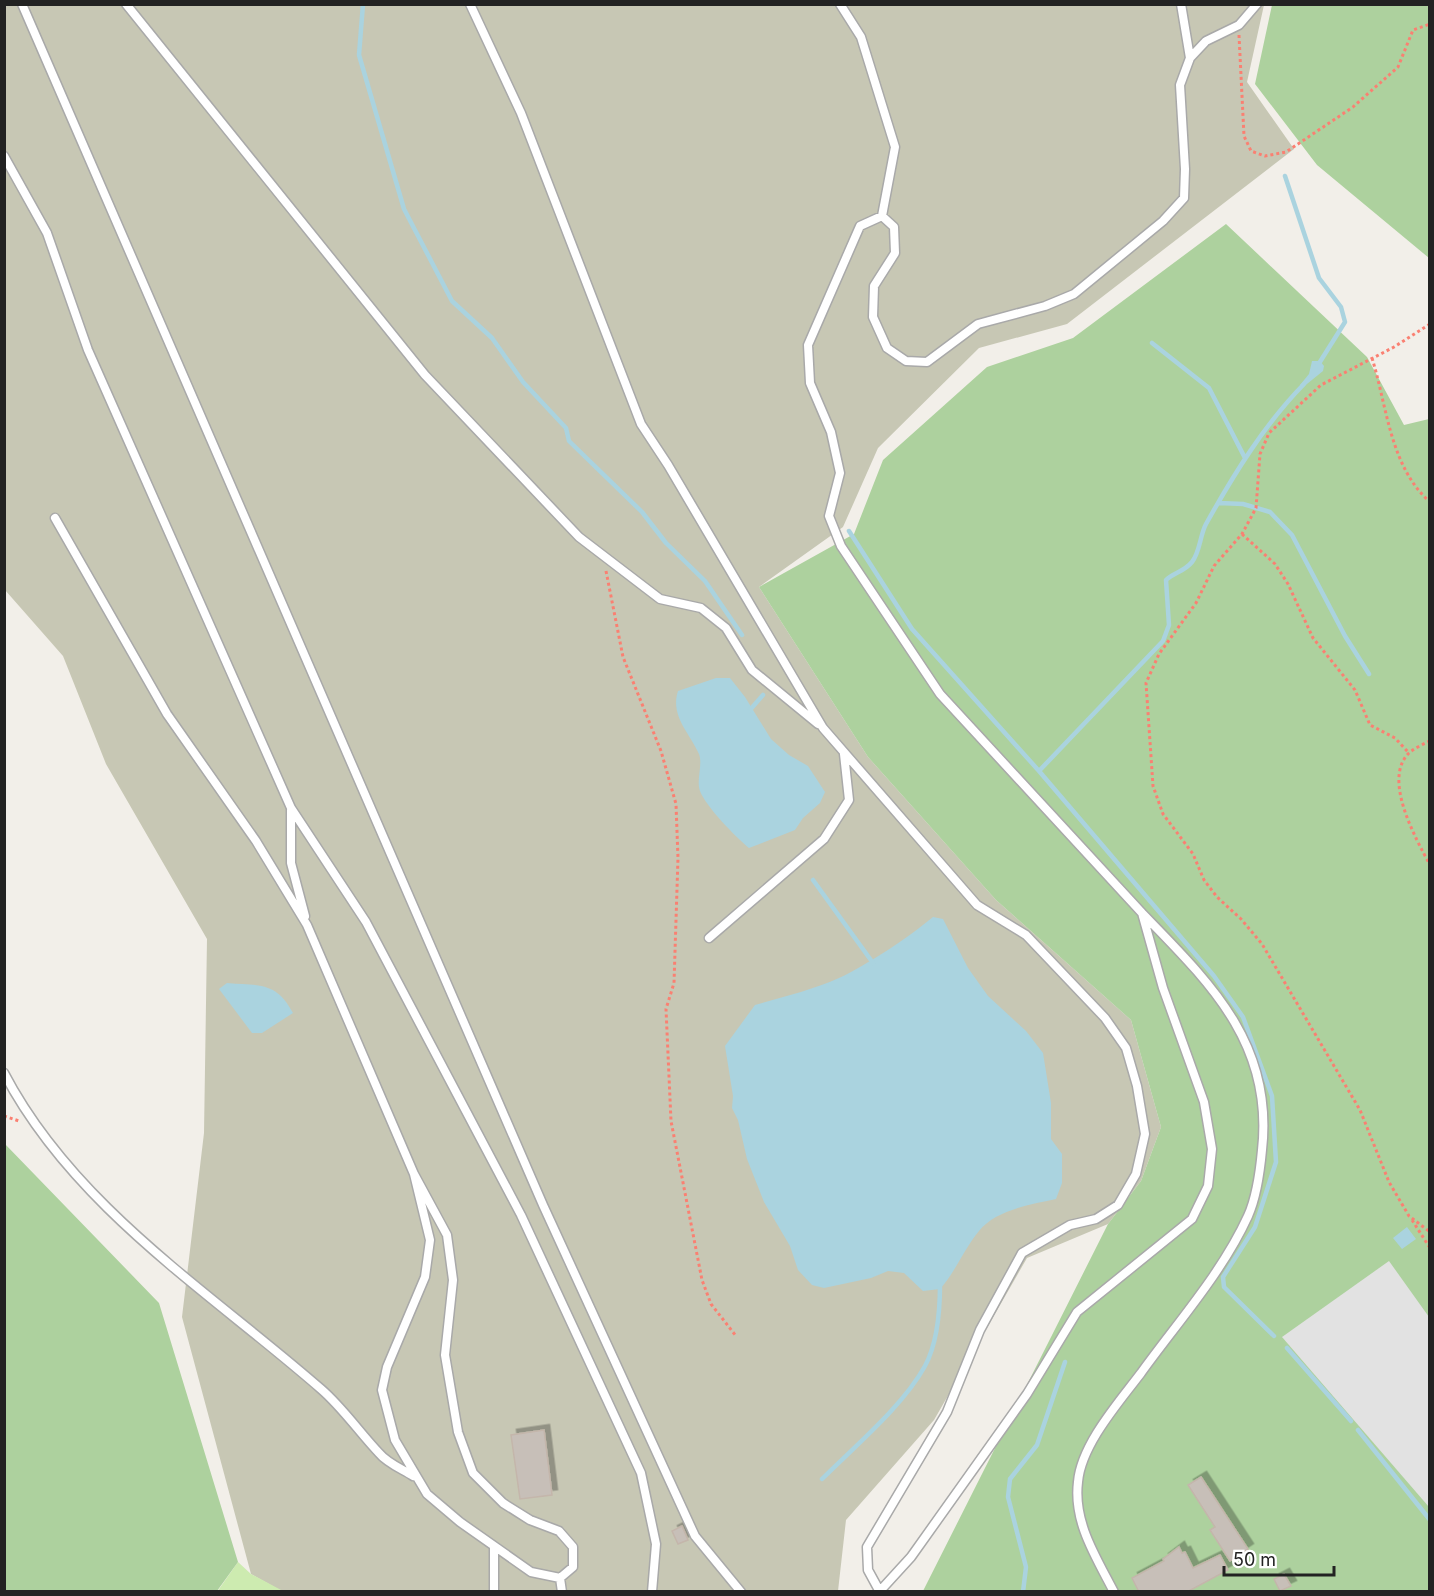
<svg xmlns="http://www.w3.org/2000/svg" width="1434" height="1596" font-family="Inter,sans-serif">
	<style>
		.construction { fill: #c7c7b4 }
		.grass { fill: #cdebb0 }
		.forest { fill: #add19e }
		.parking { fill: #e2e2e2 }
		.water { fill: #aad3df }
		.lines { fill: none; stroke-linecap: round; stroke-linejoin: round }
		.stream { stroke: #aad3df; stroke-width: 4.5 }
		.building { fill: #c7bfb8; stroke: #c4b6ab; stroke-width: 1.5; filter: url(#shadow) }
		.service-casing { stroke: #a9a9a9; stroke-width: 11 }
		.path { stroke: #fa8072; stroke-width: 3; stroke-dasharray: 3 3; stroke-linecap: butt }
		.service { stroke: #fff; stroke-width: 8 }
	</style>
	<defs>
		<filter id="shadow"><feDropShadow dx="5.5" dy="-5.5" stdDeviation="0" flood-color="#0004"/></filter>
	</defs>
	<rect width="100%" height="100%" fill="#f2efe9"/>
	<path class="construction" d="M4,5H1264L1247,82L1294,149L1067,324L979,348L878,448L843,527L759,587L868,757L996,900L1131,1020L1161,1127L1141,1181L1108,1224L1027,1258L934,1420L846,1520L838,1591L283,1592L251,1574L182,1317L204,1133L207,939L106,764L63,656L5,590Z"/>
	<path class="grass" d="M238,1562L251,1574L283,1591L217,1592Z"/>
	<path class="forest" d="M1272,5H1429V258L1317,165L1255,84Z
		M1226,224L1367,357L1404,425L1429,419V1591H923L1108,1224L1141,1181L1161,1127L1131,1020L996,900L868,757L759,587L854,534L883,460L987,367L1073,338Z
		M5,1144L159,1303L238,1562L217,1591H5Z"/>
	<path class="parking" d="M1389,1261L1429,1317V1507L1282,1337Z"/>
	<path class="water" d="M1312,361H1320L1324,366L1323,371L1302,388L1300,385L1309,374Z
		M716,678H730L745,697L771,739L789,755L808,766L825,792L820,803L803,818L795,830L749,848C736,837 706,807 700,791C696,780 703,765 699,754C689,732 670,716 678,691Z
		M933,917L943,919L968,968L988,996L1026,1031L1043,1053L1051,1103V1139L1062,1154V1183L1056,1199C1032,1204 995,1210 979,1231C964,1249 956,1271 940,1289L923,1291L904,1273L888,1271L871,1278L824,1288L812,1285L798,1270L790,1246L764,1202L747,1159L738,1120L732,1108L733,1096L725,1046L755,1005C783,997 812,990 839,978C867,965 909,937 933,917Z
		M227,983C260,986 276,981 293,1013L262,1033H252L219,989Z
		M1407,1227L1416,1239L1402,1249L1393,1238Z"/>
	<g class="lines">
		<path class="stream" d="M363,4L359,55L404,209L452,301L492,338L523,382L566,428L569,441L642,512L666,543L705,581L742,635
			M1285,176L1319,278L1341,307L1345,322L1318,365
			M1152,343L1209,388L1245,458
			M1219,503L1243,504L1270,512L1292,535L1345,636L1369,674
			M849,531L912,629L1039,771
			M749,711L763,695
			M813,880L873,963
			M1274,1336L1224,1287L1223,1277L1255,1227L1276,1162L1272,1096L1243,1017L1214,976L1039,771L1163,641L1169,625L1166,580C1174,572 1184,572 1192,562C1200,552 1200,535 1206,524C1234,474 1264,425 1304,384
			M1287,1348L1351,1421
			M1358,1430L1430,1520
			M822,1479C855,1446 903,1406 925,1366C938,1342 940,1311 940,1284
			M1023,1592L1026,1567L1008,1497L1010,1479L1037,1445L1065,1362"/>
	</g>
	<path class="building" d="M544,1430L552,1495L520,1499L511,1435Z
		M1201,1477L1248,1549L1230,1561L1210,1530L1215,1527L1188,1485Z
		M682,1526L688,1540L678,1544L672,1531Z
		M1179,1547L1182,1553L1185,1552L1193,1568L1220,1555L1228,1570L1187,1592H1139L1132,1578L1164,1561L1163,1559Z
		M1284,1574L1291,1586L1280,1591L1274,1579Z"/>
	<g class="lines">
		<defs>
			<path id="service" d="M22,4L543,1205L695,1536L741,1592
				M126,4L425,375L579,537L660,599L701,608L726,628L752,670L818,724
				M470,4L521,113L641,424L668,465L823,728L977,905L1026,935L1105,1018L1126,1048L1137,1086L1145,1134L1136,1174L1118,1205L1096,1219L1070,1225L1022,1253L980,1330L947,1412L867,1547L868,1570L880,1592
				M840,4L861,37L895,147L882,216
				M1181,4L1190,58
				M4,156L47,233L88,350L291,808V863L305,916
				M55,518L167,714L256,841L307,925L414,1174L430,1240L425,1277L387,1367L382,1390L395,1440L427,1494L460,1522L531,1572L560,1578L573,1567V1547L559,1531L530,1520L503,1503L473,1473L458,1432L445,1355L453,1280L447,1235L414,1174
				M291,808L366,922L521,1215L641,1473L656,1544L652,1592
				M709,938L824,839L849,800L844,754
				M4,1073C74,1207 210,1292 321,1389C343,1408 359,1432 379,1453C387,1463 402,1469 413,1476
				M494,1547V1592
				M560,1578L562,1592
				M879,1592L911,1557L1027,1394L1077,1312L1192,1219L1208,1186L1212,1149L1204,1102L1163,988L1142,913L940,694L841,546L829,516L840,473L831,432L810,383L808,345L860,226L882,216L894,227L895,253L874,286L873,317L887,348L906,361L927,362L978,324L1045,306L1074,294L1163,221L1184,198L1185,169L1180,85L1190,58L1206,41L1239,25L1257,4
				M1114,1592C1096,1557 1073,1522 1078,1482C1081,1445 1119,1402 1141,1373C1177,1323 1222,1273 1248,1216C1257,1196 1260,1172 1262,1150C1274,1044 1210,983 1143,914"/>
		</defs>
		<use href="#service" class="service-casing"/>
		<path class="path" d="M1239,35L1244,136L1251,151L1265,156L1286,152L1353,107L1398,67L1413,30L1430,24
			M1430,324L1394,347L1321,385L1269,433L1260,454L1256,508L1242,534L1214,566L1196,603L1159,654L1146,683L1153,786L1163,814L1193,854L1204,880L1217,897L1241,919L1262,944L1360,1110L1389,1182L1409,1216L1430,1232
			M1372,358C1387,406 1390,467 1430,502
			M1242,534L1275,564L1288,584L1313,638L1355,690L1370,725L1395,738L1409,753
			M606,571L623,657L661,751L676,804L678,858L674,983L666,1009L671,1121L702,1280L711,1304L736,1336
			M1430,741C1423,744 1415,748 1409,753C1382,779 1416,839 1430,865
			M4,1116L19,1121
			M1412,1220L1430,1248"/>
		<use href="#service" class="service"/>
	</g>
	<rect width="1434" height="1596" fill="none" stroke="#222222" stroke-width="12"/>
	<path d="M1224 1566v9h110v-9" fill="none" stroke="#222222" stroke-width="3"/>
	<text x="1233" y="1566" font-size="18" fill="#222222" stroke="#ffffff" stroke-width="4.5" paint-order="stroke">50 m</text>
</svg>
